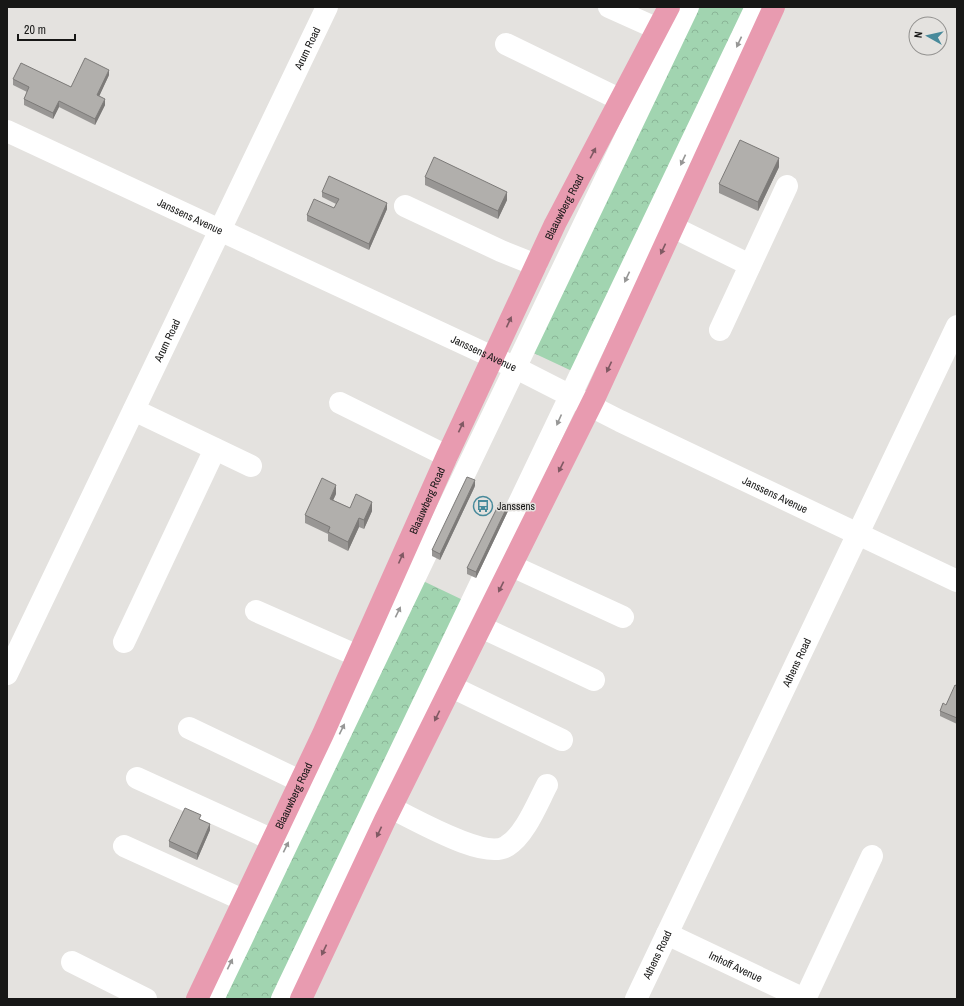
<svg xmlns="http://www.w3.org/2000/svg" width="964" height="1006" font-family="'Archivo Narrow',sans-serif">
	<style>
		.park { fill: url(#park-crowns) }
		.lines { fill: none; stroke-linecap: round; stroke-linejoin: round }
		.minor { stroke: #fff; stroke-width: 22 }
		.major { stroke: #e89bb0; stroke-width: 22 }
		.wall { fill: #989694 }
		.shaded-wall { fill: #7c7a78 }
		.building { fill: #b1afac; stroke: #7c7a78 }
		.oneway { fill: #979796 }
		.oneway2 { fill: #805963 }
		.labels { text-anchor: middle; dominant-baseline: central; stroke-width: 3; stroke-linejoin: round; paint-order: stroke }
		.street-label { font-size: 11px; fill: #171716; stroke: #e4e2df }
		.poi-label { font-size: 11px; fill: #171716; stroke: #e4e2df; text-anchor: start }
	</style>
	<defs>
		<pattern id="park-crowns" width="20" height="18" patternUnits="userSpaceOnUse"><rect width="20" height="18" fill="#a1d4b0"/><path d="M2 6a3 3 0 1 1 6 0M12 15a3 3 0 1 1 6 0" fill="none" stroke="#8ab597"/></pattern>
	</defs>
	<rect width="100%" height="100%" fill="#e4e2df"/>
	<path class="park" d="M690,7H746L572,371L525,349Z
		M421,580L465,601L275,999H220Z"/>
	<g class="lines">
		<g class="minor">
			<path d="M609,7L658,29"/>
			<path d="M506,44L621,100"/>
			<path id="s1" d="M7,131L516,368L620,421L957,581"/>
			<path d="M405,206L501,251L536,265"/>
			<path d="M673,227L750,265"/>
			<path d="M720,330L787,186"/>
			<path d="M340,403L447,456"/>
			<path d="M134,410L251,466"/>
			<path d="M512,566L623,617"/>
			<path d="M256,611L358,656"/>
			<path d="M481,627L594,680"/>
			<path d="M124,642L215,449"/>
			<path id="s2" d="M7,674L327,7"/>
			<path d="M452,687L562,740"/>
			<path d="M189,728L300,781"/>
			<path d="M137,778L273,840"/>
			<path d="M391,808C415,819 485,861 507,846C525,835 537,804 547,785"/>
			<path d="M124,846L243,900"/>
			<path id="s3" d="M667,934L804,999"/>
			<path d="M72,962L146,999"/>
			<path d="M213,999L688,7"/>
			<path d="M282,999C441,669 598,338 756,7"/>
			<path id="s4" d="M636,999L957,326"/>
			<path d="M805,999L872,856"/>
		</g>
		<g class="major">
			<path id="s5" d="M197,999L323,734L447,456L555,224L669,7"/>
			<path d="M301,999L385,820L595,397L774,7"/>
		</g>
	</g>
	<path class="wall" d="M109,75L99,96L105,105L95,125L59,107L53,119L24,105V99L27,92L13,85V79L71,87Z
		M779,167L758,211L719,193V184Z
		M425,177L507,200L498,219L425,185Z
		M322,192L387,209L369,250L307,221V215L334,208L336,204L322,197Z
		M475,486L440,560L432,556V550Z
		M336,494L333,500L350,508L372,511L364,529L359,527L348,551L328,541V534L305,523V515Z
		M508,511L476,578L467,574V568Z
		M957,686V724L940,716V711L946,705Z
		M201,820L210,830L197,860L169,847V841Z"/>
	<path class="shaded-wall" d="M109,70V75L97,101V95Z
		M105,99V105L95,125V119Z
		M59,101V107L53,119V113Z
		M779,158V167L758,211V202Z
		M507,192V200L498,219V211Z
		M387,203V209L369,250V244Z
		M475,480V486L440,560V554Z
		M336,485V494L330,507V499Z
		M372,502V511L364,529V520Z
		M508,505V511L476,578V572Z
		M359,518V527L348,551V542Z
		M210,824V830L197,860V854Z"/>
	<path class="building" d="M85,58L109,70L97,95L105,99L95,119L59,101L53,113L24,99L29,87L13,79L21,63L71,87Z
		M740,140L779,158L758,202L719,184Z
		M434,157L507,192L498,211L425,177Z
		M329,176L387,203L369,244L307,215L314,199L334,208L339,199L322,192Z
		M467,477L475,480L440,554L432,550Z
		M322,478L336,485L330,499L350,508L356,494L372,502L364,520L359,518L348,542L328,532L330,527L305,515Z
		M500,502L508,505L476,572L467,568Z
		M955,685L957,686V718L940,711L943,703L946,705Z
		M185,808L201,815L199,819L210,824L197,854L169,841Z"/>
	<defs><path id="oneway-solid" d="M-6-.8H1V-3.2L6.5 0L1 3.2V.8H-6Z"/></defs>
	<g class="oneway">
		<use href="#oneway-solid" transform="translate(739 42) rotate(115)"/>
		<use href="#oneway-solid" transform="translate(683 160) rotate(115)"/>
		<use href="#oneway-solid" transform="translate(627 277) rotate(115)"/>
		<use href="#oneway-solid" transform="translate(559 420) rotate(114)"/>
		<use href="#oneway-solid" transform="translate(398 612) rotate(-64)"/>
		<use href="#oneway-solid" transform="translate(342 729) rotate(-64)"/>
		<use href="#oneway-solid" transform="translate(286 847) rotate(-64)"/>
		<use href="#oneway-solid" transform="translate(230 964) rotate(-64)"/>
	</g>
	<g class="oneway2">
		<use href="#oneway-solid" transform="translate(593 153) rotate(-62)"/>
		<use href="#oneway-solid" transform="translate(663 249) rotate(115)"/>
		<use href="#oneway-solid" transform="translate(509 322) rotate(-65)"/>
		<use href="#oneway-solid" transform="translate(609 367) rotate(115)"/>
		<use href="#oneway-solid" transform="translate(461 427) rotate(-65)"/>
		<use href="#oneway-solid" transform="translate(561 467) rotate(116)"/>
		<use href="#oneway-solid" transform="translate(401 558) rotate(-66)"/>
		<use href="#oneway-solid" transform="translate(501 587) rotate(116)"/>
		<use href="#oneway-solid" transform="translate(437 716) rotate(116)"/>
		<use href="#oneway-solid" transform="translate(379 832) rotate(115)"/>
		<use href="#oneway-solid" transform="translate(324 950) rotate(115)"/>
	</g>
	<defs>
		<symbol id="bus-ring" viewBox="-11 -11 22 22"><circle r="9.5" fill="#e4e2df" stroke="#488a9b" stroke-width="1.5"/><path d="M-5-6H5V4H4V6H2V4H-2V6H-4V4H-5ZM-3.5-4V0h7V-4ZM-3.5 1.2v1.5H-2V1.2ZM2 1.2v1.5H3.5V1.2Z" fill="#488a9b"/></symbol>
	</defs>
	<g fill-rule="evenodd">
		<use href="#bus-ring" x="472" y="495" width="22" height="22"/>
	</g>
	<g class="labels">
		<g class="street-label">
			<text stroke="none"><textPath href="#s2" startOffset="694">Arum Road</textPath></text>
			<text stroke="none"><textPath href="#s5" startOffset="873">Blaauwberg Road</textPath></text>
			<text stroke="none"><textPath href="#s1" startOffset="202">Janssens Avenue</textPath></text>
			<text stroke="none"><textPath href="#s2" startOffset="370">Arum Road</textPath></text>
			<text stroke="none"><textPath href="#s1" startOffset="526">Janssens Avenue</textPath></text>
			<text stroke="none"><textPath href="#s1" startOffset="850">Janssens Avenue</textPath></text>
			<text stroke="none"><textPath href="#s5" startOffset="549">Blaauwberg Road</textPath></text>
			<text stroke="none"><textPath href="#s4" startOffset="373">Athens Road</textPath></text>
			<text stroke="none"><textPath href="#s5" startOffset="225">Blaauwberg Road</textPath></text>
			<text stroke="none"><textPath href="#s4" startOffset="49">Athens Road</textPath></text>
			<text stroke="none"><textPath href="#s3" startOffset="76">Imhoff Avenue</textPath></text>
		</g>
		<g class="poi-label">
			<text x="497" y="506">Janssens</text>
		</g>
	</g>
	<rect width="964" height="1006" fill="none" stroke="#171716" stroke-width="16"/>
	<g transform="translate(928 36) rotate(278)"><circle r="19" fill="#e4e2df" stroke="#92918f"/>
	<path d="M0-3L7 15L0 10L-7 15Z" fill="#488a9b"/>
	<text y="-6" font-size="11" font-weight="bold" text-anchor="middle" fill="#171716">N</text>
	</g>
	<path d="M18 34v6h57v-6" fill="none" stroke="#171716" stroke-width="2"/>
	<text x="24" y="34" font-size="12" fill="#171716" stroke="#e4e2df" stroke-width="3" paint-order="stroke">20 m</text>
</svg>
